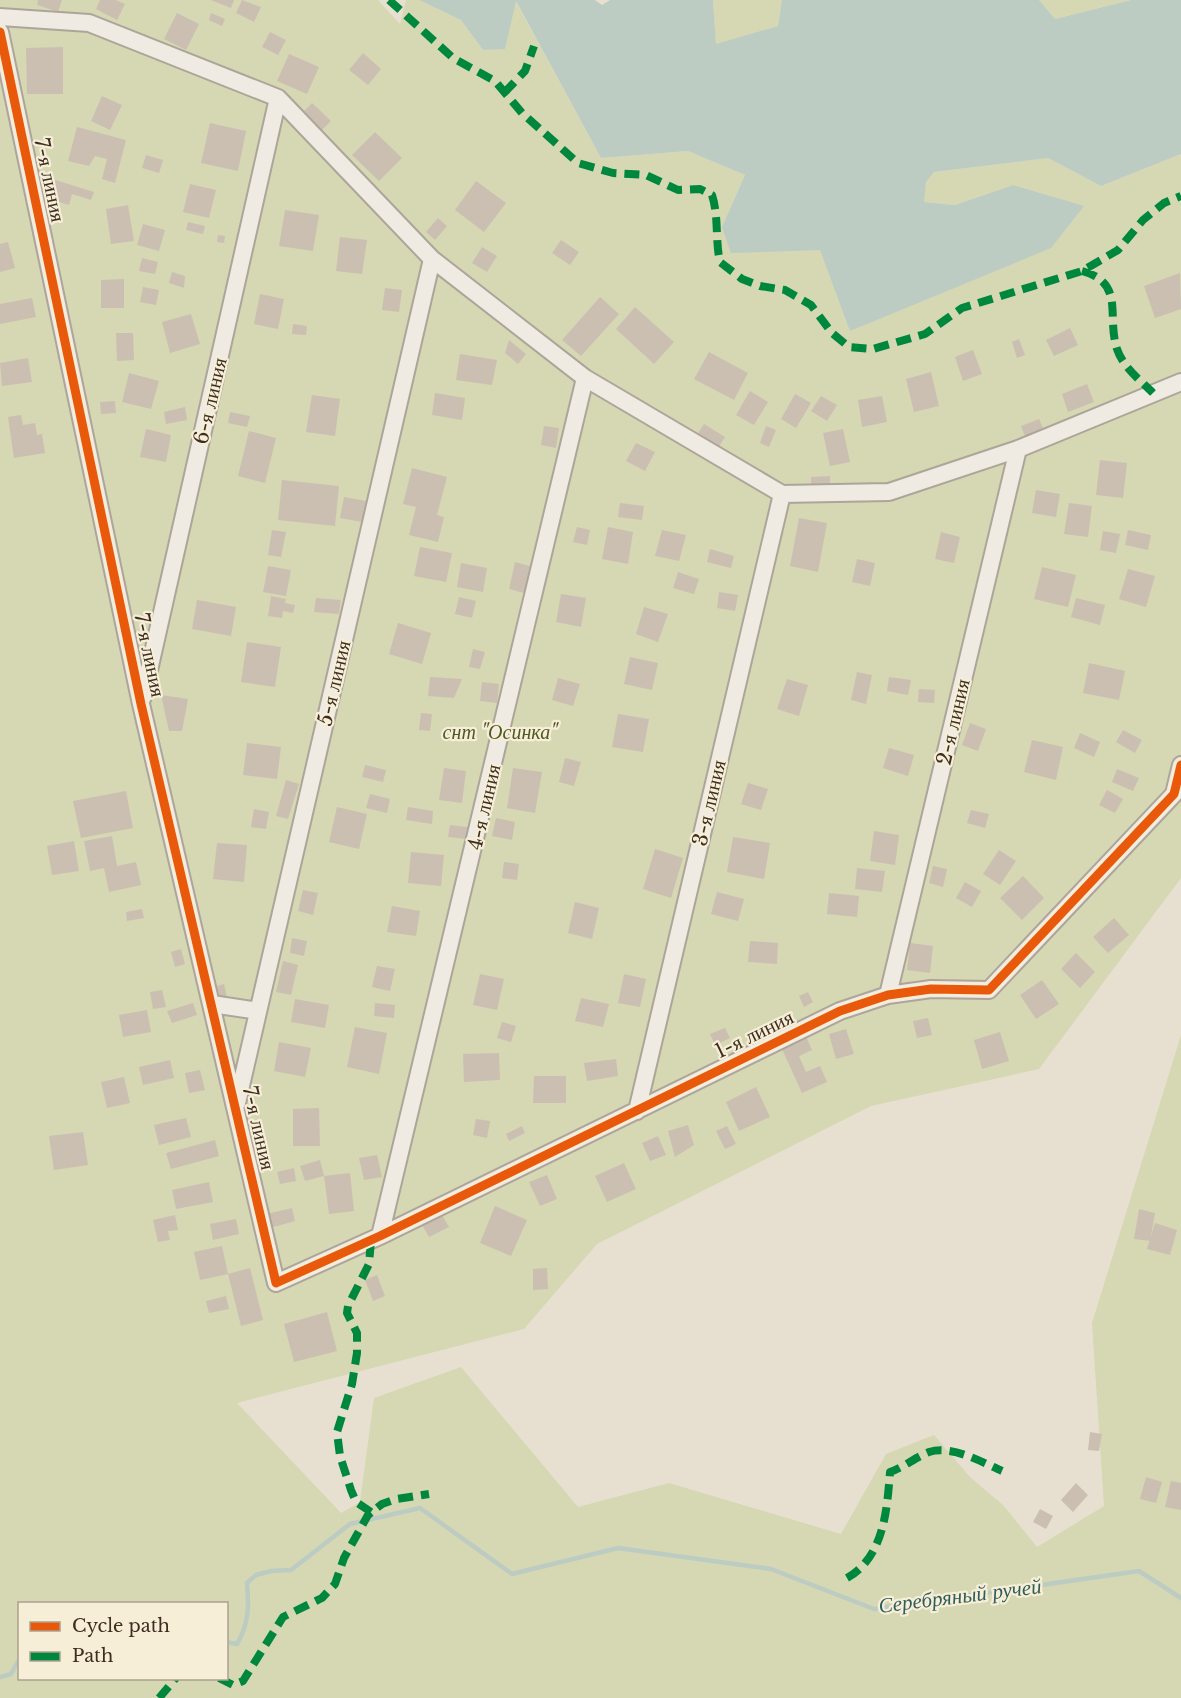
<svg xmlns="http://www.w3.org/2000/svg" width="1181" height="1698" font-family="'Libre Baskerville',serif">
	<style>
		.green { fill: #d6d7b3; fill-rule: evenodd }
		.water { fill: #bcccc2 }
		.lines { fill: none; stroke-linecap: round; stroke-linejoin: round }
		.stream { stroke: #bcccc2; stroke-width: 4.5 }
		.building { fill: #cbbfb2 }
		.minor-casing { stroke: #ada599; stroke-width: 20 }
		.minor { stroke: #efebe3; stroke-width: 16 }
		.quiet { stroke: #00873e; stroke-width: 8; stroke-dasharray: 15 8; stroke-linecap: butt }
		.cycleway-casing { stroke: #f7eed8; stroke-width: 13 }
		.cycleway { stroke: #e8590c; stroke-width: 9 }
		.labels { text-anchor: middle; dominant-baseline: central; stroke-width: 4.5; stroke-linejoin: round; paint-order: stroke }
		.street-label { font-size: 20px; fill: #3d2e20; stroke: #f7eed8 }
		.park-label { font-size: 20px; font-style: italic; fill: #4d5a26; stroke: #f7eed8 }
		.water-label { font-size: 21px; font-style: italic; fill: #2f5d5a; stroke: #f7eed8 }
	</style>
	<rect width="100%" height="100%" fill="#e7e0d1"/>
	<path class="green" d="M0,0H378L400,24L406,0H419L461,20L483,50L505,49L515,0L601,158L688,151L745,175L722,227L820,250L851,330L1013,185L955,205L923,202L926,182L934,172L1048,158L1101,186L1181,154V878L1039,1069L871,1106L597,1244L524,1329L237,1403L341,1513L360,1502L374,1398L461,1367L578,1507L669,1483L841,1534L886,1454L934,1435L970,1477L1003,1505L1037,1547L1104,1506L1092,1323L1181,1035V1698H0ZM20,1604H226V1678H20Z
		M713,0H782L778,26L716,45Z
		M1039,0H1131L1055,19Z"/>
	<path class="water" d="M419,0H595L602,5L610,0H713L716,44L778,26L782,0H1039L1055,19L1131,0H1181V154L1101,186L1048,158L934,172L926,182L924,202L955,205L1013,185L1084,206L1051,248L850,331L820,250L731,253L722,227L745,175L688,151L601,158L516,1L505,49L483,50L461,20Z"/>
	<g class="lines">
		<path class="stream" d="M226,1642L237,1644C249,1624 249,1605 247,1583L256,1575L271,1571L291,1570L350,1524L420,1508L512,1574L618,1548L771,1569L874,1609L1139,1571L1181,1598
			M0,1677L11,1674L20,1658"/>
	</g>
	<path class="building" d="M38,0H62L58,12L37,5Z
		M100,0H116L125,4L117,20L96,9Z
		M211,0H234L231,8Z
		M242,0L261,7L254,22L236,13Z
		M177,13L199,24L186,50L164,39Z
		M211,13L225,19L222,26L209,20Z
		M270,32L286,40L278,55L262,47Z
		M63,47V94H27L26,48Z
		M363,53L381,69L368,85L349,70Z
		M289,54L319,67L307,94L277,81Z
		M102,96L122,105L110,130L91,121Z
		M312,103L331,121L322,130L303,112Z
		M210,123L246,131L238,171L201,163Z
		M77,127L126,140L115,183L102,179L107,159L95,156L89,166L68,161Z
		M375,132L402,158L379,181L352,155Z
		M146,155L163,160L159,173L142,168Z
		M52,179L94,192L91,200L72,194L69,205L46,198Z
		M476,181L506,203L484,232L455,210Z
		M190,184L216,190L209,218L183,212Z
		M128,205L134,241L111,244L106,209Z
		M285,210L319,215L313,251L279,246Z
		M438,218L447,226L435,240L426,232Z
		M188,222L205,226L203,234L186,230Z
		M143,224L165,230L159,251L137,245Z
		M218,235L225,236L224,243L217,242Z
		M340,237L367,240L362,274L336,271Z
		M561,240L579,252L570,265L552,253Z
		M8,242L15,268L0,272V244Z
		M482,247L497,256L487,272L472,263Z
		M142,258L158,262L155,274L139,271Z
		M172,272L185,276L184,288L169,283Z
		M1180,273L1181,309L1155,318L1144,286Z
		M124,279V308H101V280Z
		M143,287L159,290L156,305L140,302Z
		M385,288L402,290L399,312L382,310Z
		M260,294L284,299L278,329L254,324Z
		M600,297L619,314L581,356L562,340Z
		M32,298L36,317L0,324V304Z
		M635,307L674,342L654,364L616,329Z
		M191,314L200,344L170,353L162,322Z
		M293,324L307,326L306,335L292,334Z
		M1070,328L1078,345L1054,356L1046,340Z
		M116,333H133L134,360L117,361Z
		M1019,339L1025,355L1017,358L1012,342Z
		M509,340L526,354L518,364L505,353Z
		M973,350L982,374L963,381L955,357Z
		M709,352L748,373L734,400L694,379Z
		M460,354L497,360L492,385L456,380Z
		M28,358L32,382L2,386L0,363Z
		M931,372L939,406L914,412L906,379Z
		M129,373L159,381L151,409L122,402Z
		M1087,384L1094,402L1068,412L1062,394Z
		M750,391L768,402L754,425L736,415Z
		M435,393L465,398L462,420L432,415Z
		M795,394L811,403L796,428L781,419Z
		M312,395L340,399L335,436L306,432Z
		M821,396L837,405L827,421L811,411Z
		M882,396L887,422L862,427L858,400Z
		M115,401L116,413L101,414L100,402Z
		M185,407L187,420L166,424L164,412Z
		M230,412L250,416L247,427L228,423Z
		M21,415L23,425L35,423L37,435L42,434L45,453L14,458L8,417Z
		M1039,419L1043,428L1025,436L1021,426Z
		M704,424L725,437L718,448L697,435Z
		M544,426L559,428L556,448L541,445Z
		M766,426L776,430L769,447L760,443Z
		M146,429L171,435L166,462L140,457Z
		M843,429L850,462L830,466L823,433Z
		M249,431L276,438L265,483L238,476Z
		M636,443L655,452L645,471L626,461Z
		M1100,460L1127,463L1123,498L1096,495Z
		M412,468L447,477L437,515L444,517L438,542L409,535L416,507L403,504Z
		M830,476V487L811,488V477Z
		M282,480L339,486L335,526L278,520Z
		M1036,490L1060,494L1056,517L1032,513Z
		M344,497L366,501L362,522L340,518Z
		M620,503L644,506L642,520L618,517Z
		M1069,503L1092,506L1088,537L1064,534Z
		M799,518L827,523L818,572L790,566Z
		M577,527L590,530L587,545L573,542Z
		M608,527L633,532L628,564L602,559Z
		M272,530L286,532L281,557L268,555Z
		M662,530L686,535L679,561L655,556Z
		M1128,530L1151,535L1148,550L1125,545Z
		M1103,531L1120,534L1116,553L1100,550Z
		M941,532L960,537L954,563L935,559Z
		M420,547L452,553L446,582L414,576Z
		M710,549L734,556L731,568L707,562Z
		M857,559L875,563L870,586L852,582Z
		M515,562L530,566L524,593L509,589Z
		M461,563L487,568L483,592L457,587Z
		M268,566L291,570L286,596L263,592Z
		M1042,567L1076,575L1068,607L1034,599Z
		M1128,569L1155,576L1146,607L1119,599Z
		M678,572L699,579L694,594L673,588Z
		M719,592L738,595L735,611L717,608Z
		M561,594L586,598L581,627L556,622Z
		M271,596L286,599L285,603L295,605L293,613L283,611L282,618L268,616Z
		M459,597L476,601L472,618L455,614Z
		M316,598L341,600L339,614L314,612Z
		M1076,598L1105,605L1100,625L1071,617Z
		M197,600L236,607L231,636L192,629Z
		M644,607L668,614L658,642L636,634Z
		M398,623L431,633L422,664L389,654Z
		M247,642L281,647L275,687L241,682Z
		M473,649L485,652L480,669L469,667Z
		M630,657L658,663L652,690L624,684Z
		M1089,663L1125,671L1119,700L1083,693Z
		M857,672L872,675L866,704L851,700Z
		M430,677L462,679L454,698L428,696Z
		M889,677L911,680L908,695L887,691Z
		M558,678L580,684L573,706L552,700Z
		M787,679L808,685L799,716L777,709Z
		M482,682L499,684L497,703L480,701Z
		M919,689L935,690L934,703L918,702Z
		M161,695L188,699L182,731H169Z
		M421,713L432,714L430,731L419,730Z
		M618,714L649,719L643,752L612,747Z
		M970,723L986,729L978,751L962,745Z
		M1123,730L1142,740L1135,753L1116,742Z
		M1080,733L1100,742L1094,757L1074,748Z
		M1032,740L1063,747L1056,780L1024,772Z
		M247,743L281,747L277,779L243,775Z
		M889,748L914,755L908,776L883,768Z
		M565,758L581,762L574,786L559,782Z
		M365,765L386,770L383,782L362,777Z
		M444,768L466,771L462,803L439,800Z
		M513,768L542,772L535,813L507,808Z
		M1117,769L1139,778L1133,791L1112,782Z
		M286,780L299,784L288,819L276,816Z
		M748,783L768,789L761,810L741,804Z
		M1107,790L1123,799L1115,813L1099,805Z
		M126,791L133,828L81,838L73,801Z
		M370,794L390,799L387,813L366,808Z
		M337,807L367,814L359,849L329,842Z
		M408,807L433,811L432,824L406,820Z
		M254,809L269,812L266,829L251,827Z
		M971,810L989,814L985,828L967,823Z
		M496,818L515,822L512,840L492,836Z
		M450,825L468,827L467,839L448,837Z
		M874,831L899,835L895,865L870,861Z
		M112,836L117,866L136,862L141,885L109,892L104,868L90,871L84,841Z
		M733,837L770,843L764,879L727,872Z
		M74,841L79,871L52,875L47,846Z
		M217,843L247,845L244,882L213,879Z
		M655,849L683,858L671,898L643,889Z
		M999,850L1016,861L1000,885L983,874Z
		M411,852L444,855L441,886L408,883Z
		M504,862L519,864L517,880L502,878Z
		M933,866L947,869L943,887L929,883Z
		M857,868L885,871L882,892L855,889Z
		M1023,876L1044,898L1022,920L1000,898Z
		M965,882L981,891L972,907L956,898Z
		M303,890L318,893L313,915L298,911Z
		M717,892L744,899L738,921L711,914Z
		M829,893L859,896L857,917L827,914Z
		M575,902L599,908L592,939L568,933Z
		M392,906L420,911L416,936L387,932Z
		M142,909L144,918L127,921L126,912Z
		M1114,918L1129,935L1108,953L1093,937Z
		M292,938L307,941L304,956L290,953Z
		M750,941L778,943L777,964L748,962Z
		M910,943L933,946L930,973L907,970Z
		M181,949L185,964L175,967L171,952Z
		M1076,953L1095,972L1080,988L1061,969Z
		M283,961L298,965L291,995L276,992Z
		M377,966L395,969L390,991L372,987Z
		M480,974L504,979L497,1010L473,1005Z
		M624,974L646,979L640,1007L618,1003Z
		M1042,980L1059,1004L1036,1019L1020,995Z
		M224,984L227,997L220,999L217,986Z
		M162,990L166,1007L153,1009L150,992Z
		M808,992L813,1002L804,1007L799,996Z
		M581,998L609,1004L603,1027L575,1021Z
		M295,999L329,1005L325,1028L291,1022Z
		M193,1003L197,1015L172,1023L167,1011Z
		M375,1003L395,1005L394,1018L374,1016Z
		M147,1010L151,1032L123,1037L119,1015Z
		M928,1018L932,1035L917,1038L913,1021Z
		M502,1022L516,1026L511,1042L497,1038Z
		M355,1027L387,1033L379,1074L347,1067Z
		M725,1028L730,1038L715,1045L710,1034Z
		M846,1029L854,1054L836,1059L829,1034Z
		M1000,1032L1009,1061L982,1069L974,1040Z
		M806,1036L812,1050L799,1056L806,1072L820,1066L827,1082L802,1093L781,1047Z
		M279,1042L311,1048L305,1077L274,1071Z
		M499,1053L500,1080L464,1082L463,1054Z
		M616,1059L618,1076L587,1081L584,1063Z
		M170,1060L174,1078L143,1085L139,1067Z
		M200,1070L205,1090L189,1093L185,1073Z
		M534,1076H566V1103H533Z
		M124,1077L130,1103L107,1108L101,1082Z
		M756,1087L770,1117L739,1131L726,1102Z
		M319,1108L320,1146H293V1109Z
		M186,1118L191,1137L159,1145L154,1125Z
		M476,1119L490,1121L487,1138L473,1135Z
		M688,1125L694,1145L675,1157L668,1131Z
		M522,1126L525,1133L509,1141L506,1134Z
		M727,1126L736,1144L725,1149L716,1131Z
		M83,1132L88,1165L54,1170L49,1136Z
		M658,1136L666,1155L650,1161L642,1143Z
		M215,1140L219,1156L171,1169L166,1153Z
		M377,1155L382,1177L364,1180L359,1158Z
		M320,1160L324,1176L305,1181L300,1166Z
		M624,1163L636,1189L607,1202L595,1176Z
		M294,1168L296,1181L280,1184L277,1172Z
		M350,1173L354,1211L329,1214L324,1176Z
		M547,1175L557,1199L540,1206L529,1182Z
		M209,1182L213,1202L176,1209L172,1190Z
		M495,1206L527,1220L511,1256L480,1243Z
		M292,1208L295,1221L270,1228L267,1214Z
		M1139,1209L1155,1213L1150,1241L1134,1239Z
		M175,1215L178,1230L168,1231L170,1240L158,1242L153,1220Z
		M442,1215L449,1227L429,1237L422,1225Z
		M236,1219L239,1234L213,1240L210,1224Z
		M1155,1223L1177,1230L1170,1255L1147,1249Z
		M222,1246L228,1274L200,1280L194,1252Z
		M250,1268L263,1320L241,1326L228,1274Z
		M547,1268L548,1289L533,1290V1269Z
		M377,1275L385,1296L373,1301L365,1280Z
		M226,1296L229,1309L209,1313L206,1301Z
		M327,1312L337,1351L294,1362L284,1324Z
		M1090,1432L1102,1434L1099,1451L1088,1450Z
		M1146,1477L1162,1482L1156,1503L1140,1499Z
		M1171,1481L1181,1483V1510L1165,1507Z
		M1076,1483L1088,1495L1073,1512L1061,1500Z
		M1040,1509L1053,1516L1046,1529L1033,1522Z"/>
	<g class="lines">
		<defs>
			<path id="minor" d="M0,17L89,23L278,98L432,259L585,378L782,494L889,492L1018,449L1181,382
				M0,32L141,704L276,1283L380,1236L840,1011L888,995L931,989L989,990L1174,794L1181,765
				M143,697L278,98
				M888,995L1018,449
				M212,1004L258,1011
				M237,1103L432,259
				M637,1111L782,494
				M380,1236L585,378"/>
		</defs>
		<use href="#minor" class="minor-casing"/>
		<use href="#minor" class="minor"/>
		<path class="quiet" d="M389,0L453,58L495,81L522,113L578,163L613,173L646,175L678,190L700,189L712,195C719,217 715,240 720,262L742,279L760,286L785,290L811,305L832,333L849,347L873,349L925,334L962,308L1082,271L1118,250L1143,220L1164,203L1181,196
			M504,93L525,71L534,46
			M1082,271C1126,283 1106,316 1117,349C1123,367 1140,380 1153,393
			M371,1512L356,1502L351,1490L340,1456L337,1432L352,1384L357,1353V1333L347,1313L348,1306L369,1264L371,1240
			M847,1578C884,1557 887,1510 890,1472C904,1467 916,1457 929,1452C952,1445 982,1462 1002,1471
			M219,1678L233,1685L243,1681L283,1617L322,1598L335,1584L344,1558L368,1515L382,1504L396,1499L429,1494
			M159,1698L176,1678"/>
		<defs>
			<path id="cycleway" d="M0,32L141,704L276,1283L380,1236L840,1011L888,995L931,989L989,990L1174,794L1181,765"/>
		</defs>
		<use href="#cycleway" class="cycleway-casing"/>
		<use href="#cycleway" class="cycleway"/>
	</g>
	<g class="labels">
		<g class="street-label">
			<text transform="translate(50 180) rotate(78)">7-я линия</text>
			<text transform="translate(210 401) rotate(-77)">6-я линия</text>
			<text transform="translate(150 655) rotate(78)">7-я линия</text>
			<text transform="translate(334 683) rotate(-77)">5-я линия</text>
			<text transform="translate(953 722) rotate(-77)">2-я линия</text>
			<text transform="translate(709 803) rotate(-77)">3-я линия</text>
			<text transform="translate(484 807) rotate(-77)">4-я линия</text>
			<text transform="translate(754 1034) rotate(-26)">1-я линия</text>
			<text transform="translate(259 1128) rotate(77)">7-я линия</text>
		</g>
		<g class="park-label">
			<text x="500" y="732">снт "Осинка"</text>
		</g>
		<g class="water-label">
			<text transform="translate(960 1596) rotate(-7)">Серебряный ручей</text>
		</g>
	</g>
	<rect x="18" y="1602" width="210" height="78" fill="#f7eed8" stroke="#ada18e" stroke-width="1.5"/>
	<rect x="30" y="1622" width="30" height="9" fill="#e8590c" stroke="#ada18e" stroke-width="1.5"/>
	<text x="72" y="1632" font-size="18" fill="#3d2e20">Cycle path</text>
	<rect x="30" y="1652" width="30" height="9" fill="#00873e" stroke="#ada18e" stroke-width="1.5"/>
	<text x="72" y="1662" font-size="18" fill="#3d2e20">Path</text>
</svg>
